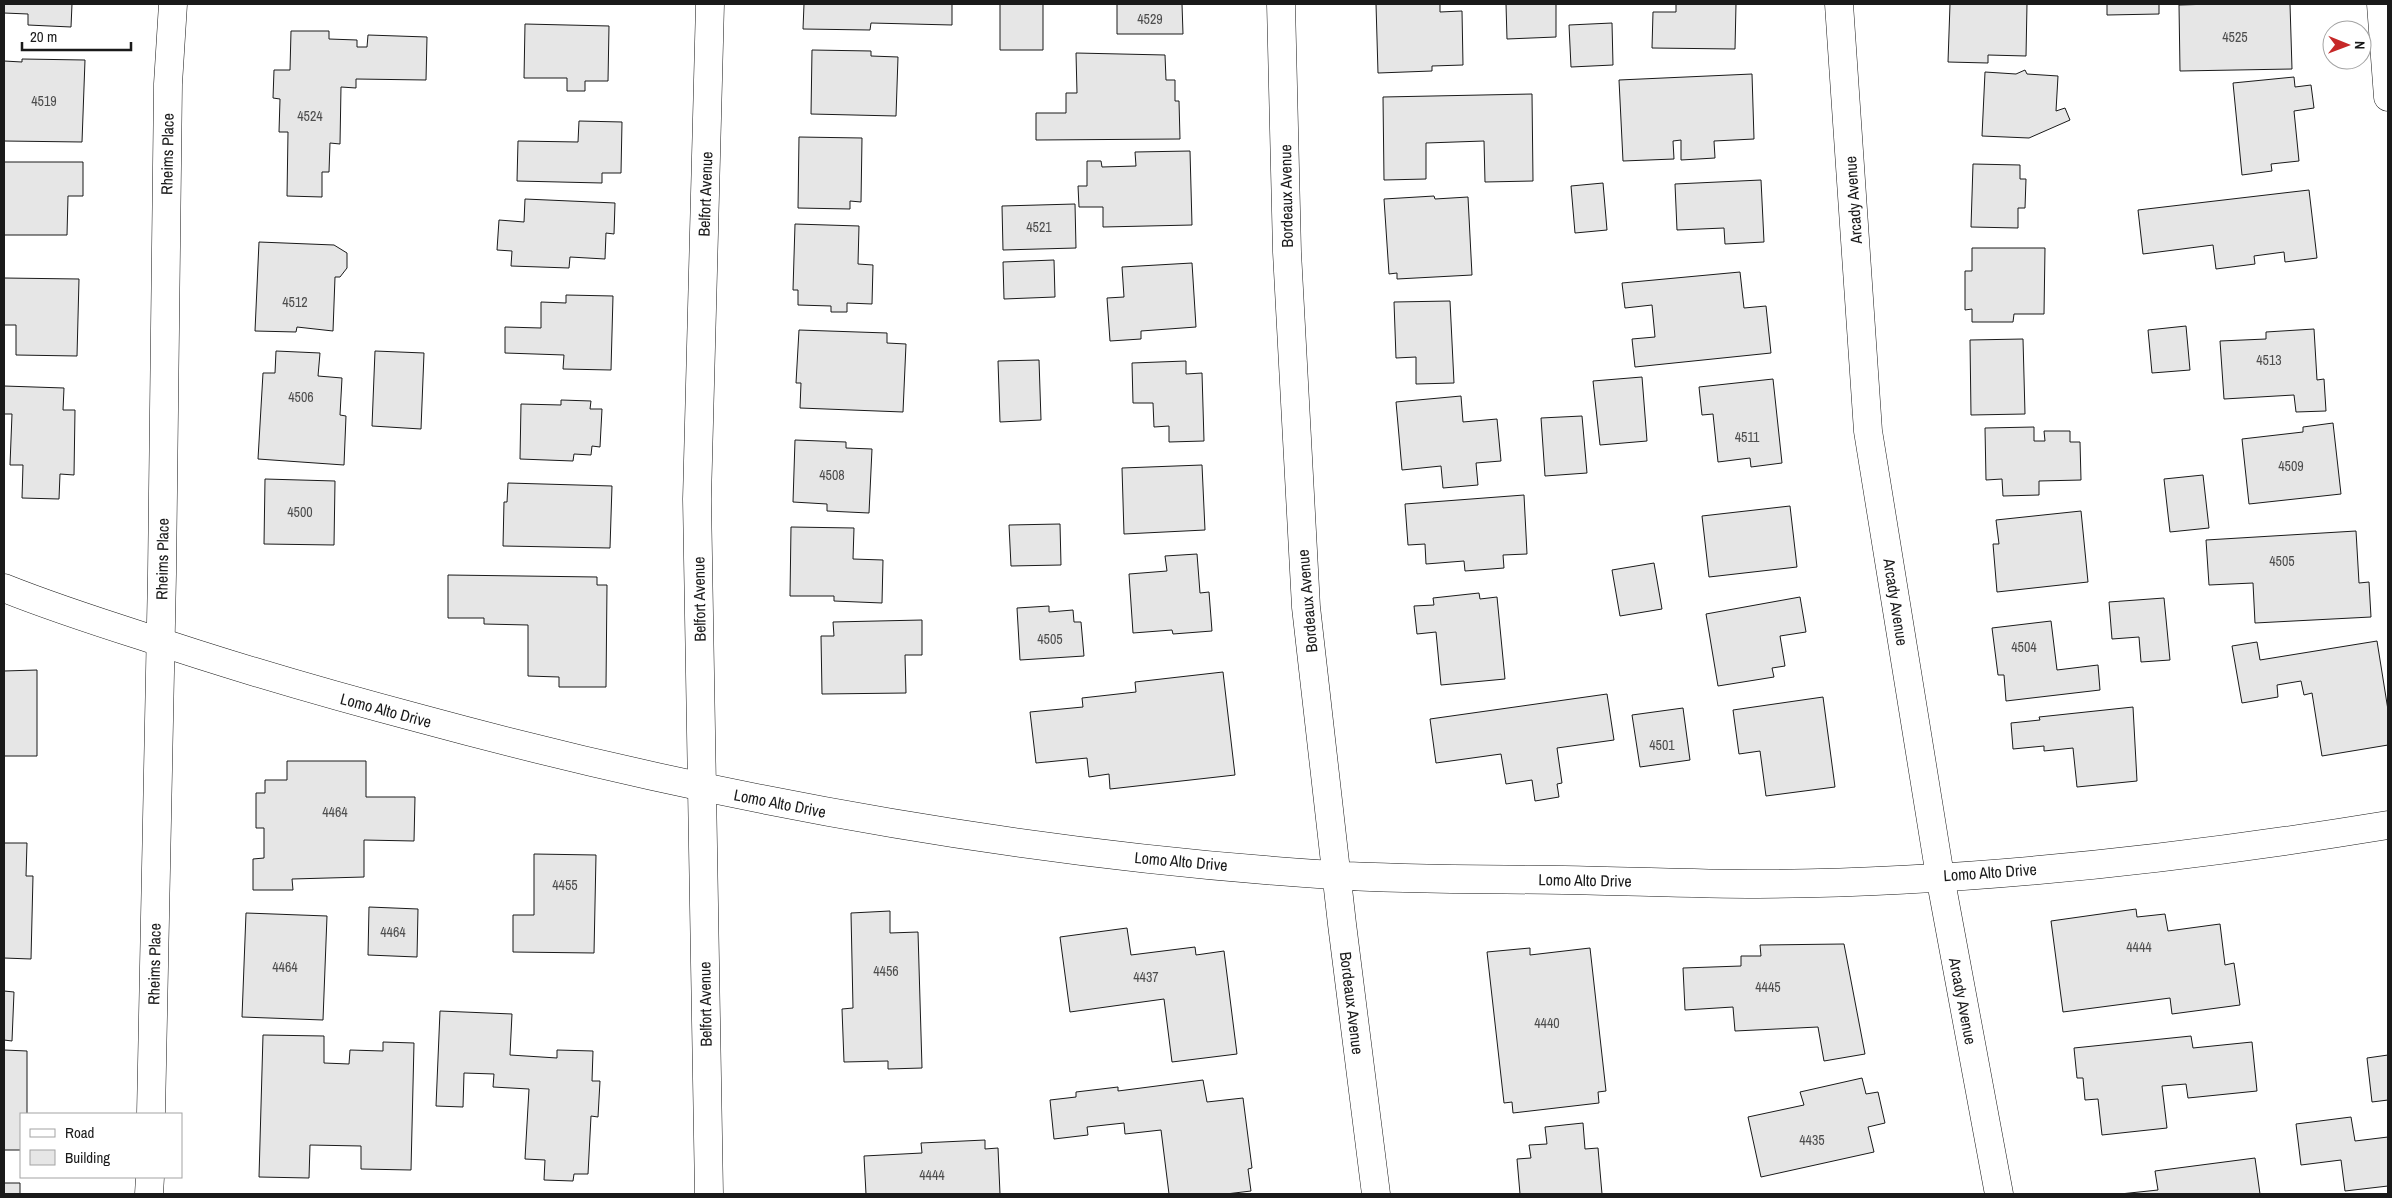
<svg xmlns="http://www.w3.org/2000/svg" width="2392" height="1198" font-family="'Archivo Narrow',sans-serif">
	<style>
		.building { fill: #e6e6e6; stroke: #1a1a1a }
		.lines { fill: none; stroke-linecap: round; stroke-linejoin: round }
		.street-casing { stroke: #1a1a1a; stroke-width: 29 }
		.secondary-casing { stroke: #1a1a1a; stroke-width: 29 }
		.street { stroke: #fff; stroke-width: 28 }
		.secondary { stroke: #fff; stroke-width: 28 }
		.labels { text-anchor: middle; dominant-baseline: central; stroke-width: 4; stroke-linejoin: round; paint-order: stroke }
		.number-label { font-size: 14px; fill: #4d4d4d }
		.street-label { font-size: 16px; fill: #1a1a1a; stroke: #fff }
	</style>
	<rect width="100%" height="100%" fill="#fff"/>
	<path class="building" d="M4,4H72L71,27L28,25V14L4,13Z
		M804,4H952V25L871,23L870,30L803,29Z
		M1000,4H1043V50H1000Z
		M1117,4H1182L1183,34H1117Z
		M1376,4H1440V12L1462,11L1463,65L1432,66V71L1378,73Z
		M1506,4H1556V37L1507,39Z
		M1676,4H1736L1735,49L1652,48L1653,12H1676Z
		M1950,4H2027L2026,56L1988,55V63L1948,62Z
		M2107,4H2159V14L2107,15Z
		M2213,4H2290L2292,69L2180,71L2179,5Z
		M1612,23L1613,65L1571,67L1569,25Z
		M525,24L609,26L608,81H585V91H567V78H524Z
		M291,31H329V39L357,40V47H367L368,35L427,37L426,80L356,79V88L341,87L340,144L330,143L329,172H322V197L287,196L288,132H279L280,99L273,98L274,70H290Z
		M812,50L871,51V56L898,57L896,116L811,114Z
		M1076,53L1165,55L1166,80H1175V101H1179L1180,139L1036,140V113H1066V93H1077Z
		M22,59L85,60L82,142L4,141V61L22,62Z
		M2025,70L2027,74L2058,76L2056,111L2065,108L2070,120L2029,138L1982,136L1985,72L2016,74Z
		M1752,74L1754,139L1714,141L1715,158L1681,160V140L1673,141L1674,159L1623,161L1619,80Z
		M2294,77L2295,87L2311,85L2314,108L2294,111L2299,161L2271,164L2272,171L2242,175L2233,83Z
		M1532,94L1533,181L1485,182L1484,141L1426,143V179L1384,180L1383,97Z
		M579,121L622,122L621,173H602V183L517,181L518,141L578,142Z
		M799,137L862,138L861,202L850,201V209L798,208Z
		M1190,151L1192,225L1103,227V207H1079L1078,186H1087V161H1101L1102,167L1136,166L1135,152Z
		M4,162H83V196H68L67,235H4Z
		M1973,164L2020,165V179H2026L2025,208H2018V228L1971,227Z
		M1761,180L1764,242L1725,244L1724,228L1677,230L1675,184Z
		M1603,183L1607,230L1575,233L1571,186Z
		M2309,190L2317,258L2285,262L2284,252L2254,256L2255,264L2216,269L2213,245L2143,254L2138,210Z
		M1434,196L1435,199L1468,197L1472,275L1397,279V273L1389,274L1384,199Z
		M525,199L615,203L614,234L606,233L605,259L570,257L569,268L511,266L512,251L497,250L499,220L524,222Z
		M1075,204L1076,248L1003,250L1002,206Z
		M795,224L859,226L858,264L873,265L872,304L847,303V312H831V306L798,305V290H793Z
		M259,242L334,245L347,253V268L340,277H335L333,331L297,327L296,332L255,331Z
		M1972,248H2045L2044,314H2014L2013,322H1972V309L1965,310V271H1972Z
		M1054,260L1055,297L1004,299L1003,262Z
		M1192,263L1196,327L1141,331V339L1110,341L1107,298L1124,297L1122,267Z
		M1740,272L1744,308L1766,306L1771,353L1635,367L1632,339L1655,337L1652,305L1625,308L1622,283Z
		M4,278L79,279L77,356L16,355V325H4Z
		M566,295L613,296L611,370L563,369L564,355L505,353V327L541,328V302L566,303Z
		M1450,301L1454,383L1416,384V357L1396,358L1394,302Z
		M2186,326L2190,370L2152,373L2148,330Z
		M2314,329L2317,380L2324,379L2326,411L2296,412L2294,395L2224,399L2220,341L2266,339V332Z
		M799,330L887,333V343L906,344L903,412L800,408L801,383H796Z
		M2023,339L2025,414L1971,415L1970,340Z
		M276,351L320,353L318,376L342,378L340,415L346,416L344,465L258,459L263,373H275Z
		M375,351L424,353L421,429L372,426Z
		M1039,360L1041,420L1000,422L998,361Z
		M1186,361V374L1202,373L1204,441L1169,442V426L1154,427L1153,403H1133L1132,363Z
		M1642,377L1647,441L1600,445L1593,381Z
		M1773,379L1782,463L1751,467L1750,458L1718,462L1713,414L1702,415L1699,387Z
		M4,386L64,388L63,410H75L74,475L60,474L59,499L22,498L23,465H10L12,414H4Z
		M1461,396L1463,422L1497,419L1501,461L1476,463L1478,485L1443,488L1441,466L1402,470L1396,402Z
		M561,400L591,401L590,409H602L600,447L592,446L591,455L574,454L573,461L520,459L521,404L561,405Z
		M1582,416L1587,473L1545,476L1541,418Z
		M2333,423L2341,494L2249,504L2242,439L2303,432V427Z
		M2034,427V441H2045L2044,431H2070V442H2080L2081,480L2039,481V495L2003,496L2002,479L1986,480L1985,428Z
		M795,440L846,442V448L872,449L869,513L827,511V504L793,502Z
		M1202,465L1205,530L1124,534L1122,468Z
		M2203,475L2209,528L2170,532L2164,479Z
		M265,479L335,481L334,545L264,544Z
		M508,483L612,486L610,548L503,546L504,502H507Z
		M1524,495L1527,554L1503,555L1504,568L1465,571L1464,561L1426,564L1425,544L1408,545L1405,504Z
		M1790,506L1797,567L1709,577L1702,516Z
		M2081,511L2088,582L1997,592L1993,544H1999L1996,520Z
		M1060,524L1061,565L1011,566L1009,525Z
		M791,527L854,528L853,559L883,560L882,603L834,601V596H790Z
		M2356,531L2359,583L2369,582L2371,617L2255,623L2253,583L2209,585L2206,540Z
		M1197,554L1200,593L1209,592L1212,631L1173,634L1172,630L1133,633L1129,574L1167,571L1165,556Z
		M1654,563L1662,609L1620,616L1612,570Z
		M448,575L597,577V585H607L606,687H559V677L528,676V625L484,624V618H448Z
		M1479,593L1480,599L1497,597L1505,679L1441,685L1436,632L1417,634L1414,606L1434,605L1433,598Z
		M1800,597L1806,632L1780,636L1785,666L1772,668L1774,677L1718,686L1706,614Z
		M2164,598L2170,660L2141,662L2139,637L2112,639L2109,602Z
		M1049,606V612L1073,610L1074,622H1081L1084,656L1020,660L1017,608Z
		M922,620V655H905L906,693L822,694L821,636H834L833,622Z
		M2051,621L2057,670L2098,665L2100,690L2006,701L2004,675H1998L1992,628Z
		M2377,641L2388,710V745L2322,756L2312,693L2304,695L2301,681L2277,685L2278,697L2242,703L2232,646L2257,642L2260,660Z
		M37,670V756H4V671Z
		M1223,672L1235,775L1110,789L1109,774L1089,777L1087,758L1036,763L1030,712L1083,707L1082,698L1136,692L1135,682Z
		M1607,694L1614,740L1557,748L1562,783L1557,784L1559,797L1535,801L1532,780L1506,784L1501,754L1436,763L1430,719Z
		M1823,697L1835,787L1766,796L1760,751L1739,754L1733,710Z
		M2133,707L2137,781L2077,787L2073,748L2044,751V746L2013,749L2011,723L2040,720L2039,717Z
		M1683,708L1690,760L1640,767L1632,715Z
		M287,761H366V797H415L414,841L364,840V877L292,879L293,890H253V859L264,858V828H256V793H265V780H287Z
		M4,843H27L26,876H33L31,959L4,958Z
		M534,854L596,855L594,953L513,952V915H534Z
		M369,907L418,909L417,957L368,955Z
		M2136,909L2137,917L2165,914L2168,931L2220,924L2225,965L2234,963L2240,1005L2172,1014L2170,998L2063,1012L2051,921Z
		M890,911V933L918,932L922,1068L888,1069V1061L844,1062L842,1009L853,1008L851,913Z
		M246,913L327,916L323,1020L242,1017Z
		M1127,928L1131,955L1195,947L1196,955L1224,951L1237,1054L1172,1062L1164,999L1070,1012L1060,937Z
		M1844,944L1865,1054L1824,1061L1818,1027L1735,1031L1733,1007L1685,1010L1683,968L1741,966V956H1761L1760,945Z
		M1530,948V955L1590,948L1606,1091L1598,1092L1599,1103L1513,1113L1512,1102L1504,1103L1487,952Z
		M4,991L14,992L12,1041L4,1040Z
		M440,1011L512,1014L510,1055L557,1058V1050L593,1051L592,1081H600L598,1117L591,1116L588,1174H574L573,1181L544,1180L545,1160L525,1159L529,1089L493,1087L494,1074L464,1073L463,1107L436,1106Z
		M263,1035L324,1036V1063L349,1064L350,1050L383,1051V1042L414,1043L411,1170L361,1169V1146L310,1145L309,1178L259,1177Z
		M2191,1036L2193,1048L2252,1042L2257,1091L2188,1098L2186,1084L2162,1086L2167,1128L2102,1135L2098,1099L2085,1100L2083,1078H2077L2074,1048Z
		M4,1050L27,1051V1114H21V1150H4Z
		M2388,1055V1100L2372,1102L2367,1058Z
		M1862,1078L1866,1094L1878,1092L1885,1123L1868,1127L1874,1152L1761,1177L1748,1117L1804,1105L1800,1092Z
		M1203,1080L1207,1102L1243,1098L1252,1168L1248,1169L1251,1191L1226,1194H1169L1161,1130L1125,1134L1124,1123L1087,1127L1088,1135L1054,1139L1050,1100L1076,1097V1092L1118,1087V1091Z
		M2351,1117L2355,1141L2388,1137V1186L2345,1191L2341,1160L2301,1165L2296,1124Z
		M1583,1123L1585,1149L1598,1148L1602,1194H1520L1517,1159L1531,1158L1529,1145L1547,1144L1545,1127Z
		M985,1140V1149L998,1148L1000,1194H866L864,1156L922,1153L921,1143Z
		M2255,1158L2260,1194H2120L2158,1190L2155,1171Z
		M4,1183H20V1194H4Z"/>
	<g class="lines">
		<defs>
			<path id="street" d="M1839,4L1868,431L1940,876L1999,1194
				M2381,4L2388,97
				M151,1114L162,574L168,84L173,4
				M149,1194L150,1177
				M709,1194L697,499L710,4"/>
			<path id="secondary" d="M1281,4L1287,252L1306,607L1342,924L1376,1194
				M4,588C49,606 95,621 142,636C234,667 327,694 422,719C720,800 1024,855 1332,875C1409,880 1487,879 1564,880C1628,881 1693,884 1758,884C1969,883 2181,859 2388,825"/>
		</defs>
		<use href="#street" class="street-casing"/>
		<use href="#secondary" class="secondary-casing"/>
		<use href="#street" class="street"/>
		<use href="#secondary" class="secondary"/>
	</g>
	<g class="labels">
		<g class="number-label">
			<text x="1150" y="19">4529</text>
			<text x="2235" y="37">4525</text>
			<text x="44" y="101">4519</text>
			<text x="310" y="116">4524</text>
			<text x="1039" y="227">4521</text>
			<text x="295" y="302">4512</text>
			<text x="2269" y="360">4513</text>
			<text x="301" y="397">4506</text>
			<text x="1747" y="437">4511</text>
			<text x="2291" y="466">4509</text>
			<text x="832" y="475">4508</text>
			<text x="300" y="512">4500</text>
			<text x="2282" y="561">4505</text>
			<text x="1050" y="639">4505</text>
			<text x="2024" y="647">4504</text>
			<text x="1662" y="745">4501</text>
			<text x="335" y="812">4464</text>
			<text x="565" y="885">4455</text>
			<text x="393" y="932">4464</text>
			<text x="2139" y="947">4444</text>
			<text x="285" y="967">4464</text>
			<text x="886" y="971">4456</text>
			<text x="1146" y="977">4437</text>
			<text x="1768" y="987">4445</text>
			<text x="1547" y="1023">4440</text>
			<text x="1812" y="1140">4435</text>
			<text x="932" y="1175">4444</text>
		</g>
		<g class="street-label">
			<text transform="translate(167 154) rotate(-89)">Rheims Place</text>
			<text transform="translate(705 194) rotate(-88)">Belfort Avenue</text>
			<text transform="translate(1286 196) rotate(-91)">Bordeaux Avenue</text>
			<text transform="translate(1853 200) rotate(-94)">Arcady Avenue</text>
			<text transform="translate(162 559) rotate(-89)">Rheims Place</text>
			<text transform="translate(699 599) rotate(-91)">Belfort Avenue</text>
			<text transform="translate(1307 601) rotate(-95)">Bordeaux Avenue</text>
			<text transform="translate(1896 602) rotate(81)">Arcady Avenue</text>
			<text transform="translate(386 710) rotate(15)">Lomo Alto Drive</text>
			<text transform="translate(780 803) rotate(11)">Lomo Alto Drive</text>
			<text transform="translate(1181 861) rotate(5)">Lomo Alto Drive</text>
			<text transform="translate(1990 872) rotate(-4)">Lomo Alto Drive</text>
			<text transform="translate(1585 880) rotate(1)">Lomo Alto Drive</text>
			<text transform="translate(154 964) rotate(-89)">Rheims Place</text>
			<text transform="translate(1963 1001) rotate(79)">Arcady Avenue</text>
			<text transform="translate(1352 1003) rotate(83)">Bordeaux Avenue</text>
			<text transform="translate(705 1004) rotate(-91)">Belfort Avenue</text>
		</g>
	</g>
	<rect width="2392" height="1198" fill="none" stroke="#1a1a1a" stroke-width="10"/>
	<rect x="20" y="1113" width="162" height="65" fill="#ffffff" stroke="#a3a3a3"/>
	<rect x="30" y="1129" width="25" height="8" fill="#ffffff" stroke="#a3a3a3"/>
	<text x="65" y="1138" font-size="15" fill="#1a1a1a">Road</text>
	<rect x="30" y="1150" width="25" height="15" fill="#e6e6e6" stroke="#a3a3a3"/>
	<text x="65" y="1163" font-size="15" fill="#1a1a1a">Building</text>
	<g transform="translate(2347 45) rotate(91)"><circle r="24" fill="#ffffff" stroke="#a3a3a3"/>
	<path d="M0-4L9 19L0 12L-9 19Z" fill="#c62828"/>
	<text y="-8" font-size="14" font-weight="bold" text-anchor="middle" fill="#1a1a1a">N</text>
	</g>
	<path d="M22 42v8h109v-8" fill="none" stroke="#1a1a1a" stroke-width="2.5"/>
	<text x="30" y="42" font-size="15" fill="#1a1a1a" stroke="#ffffff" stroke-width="4" paint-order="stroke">20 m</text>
</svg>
